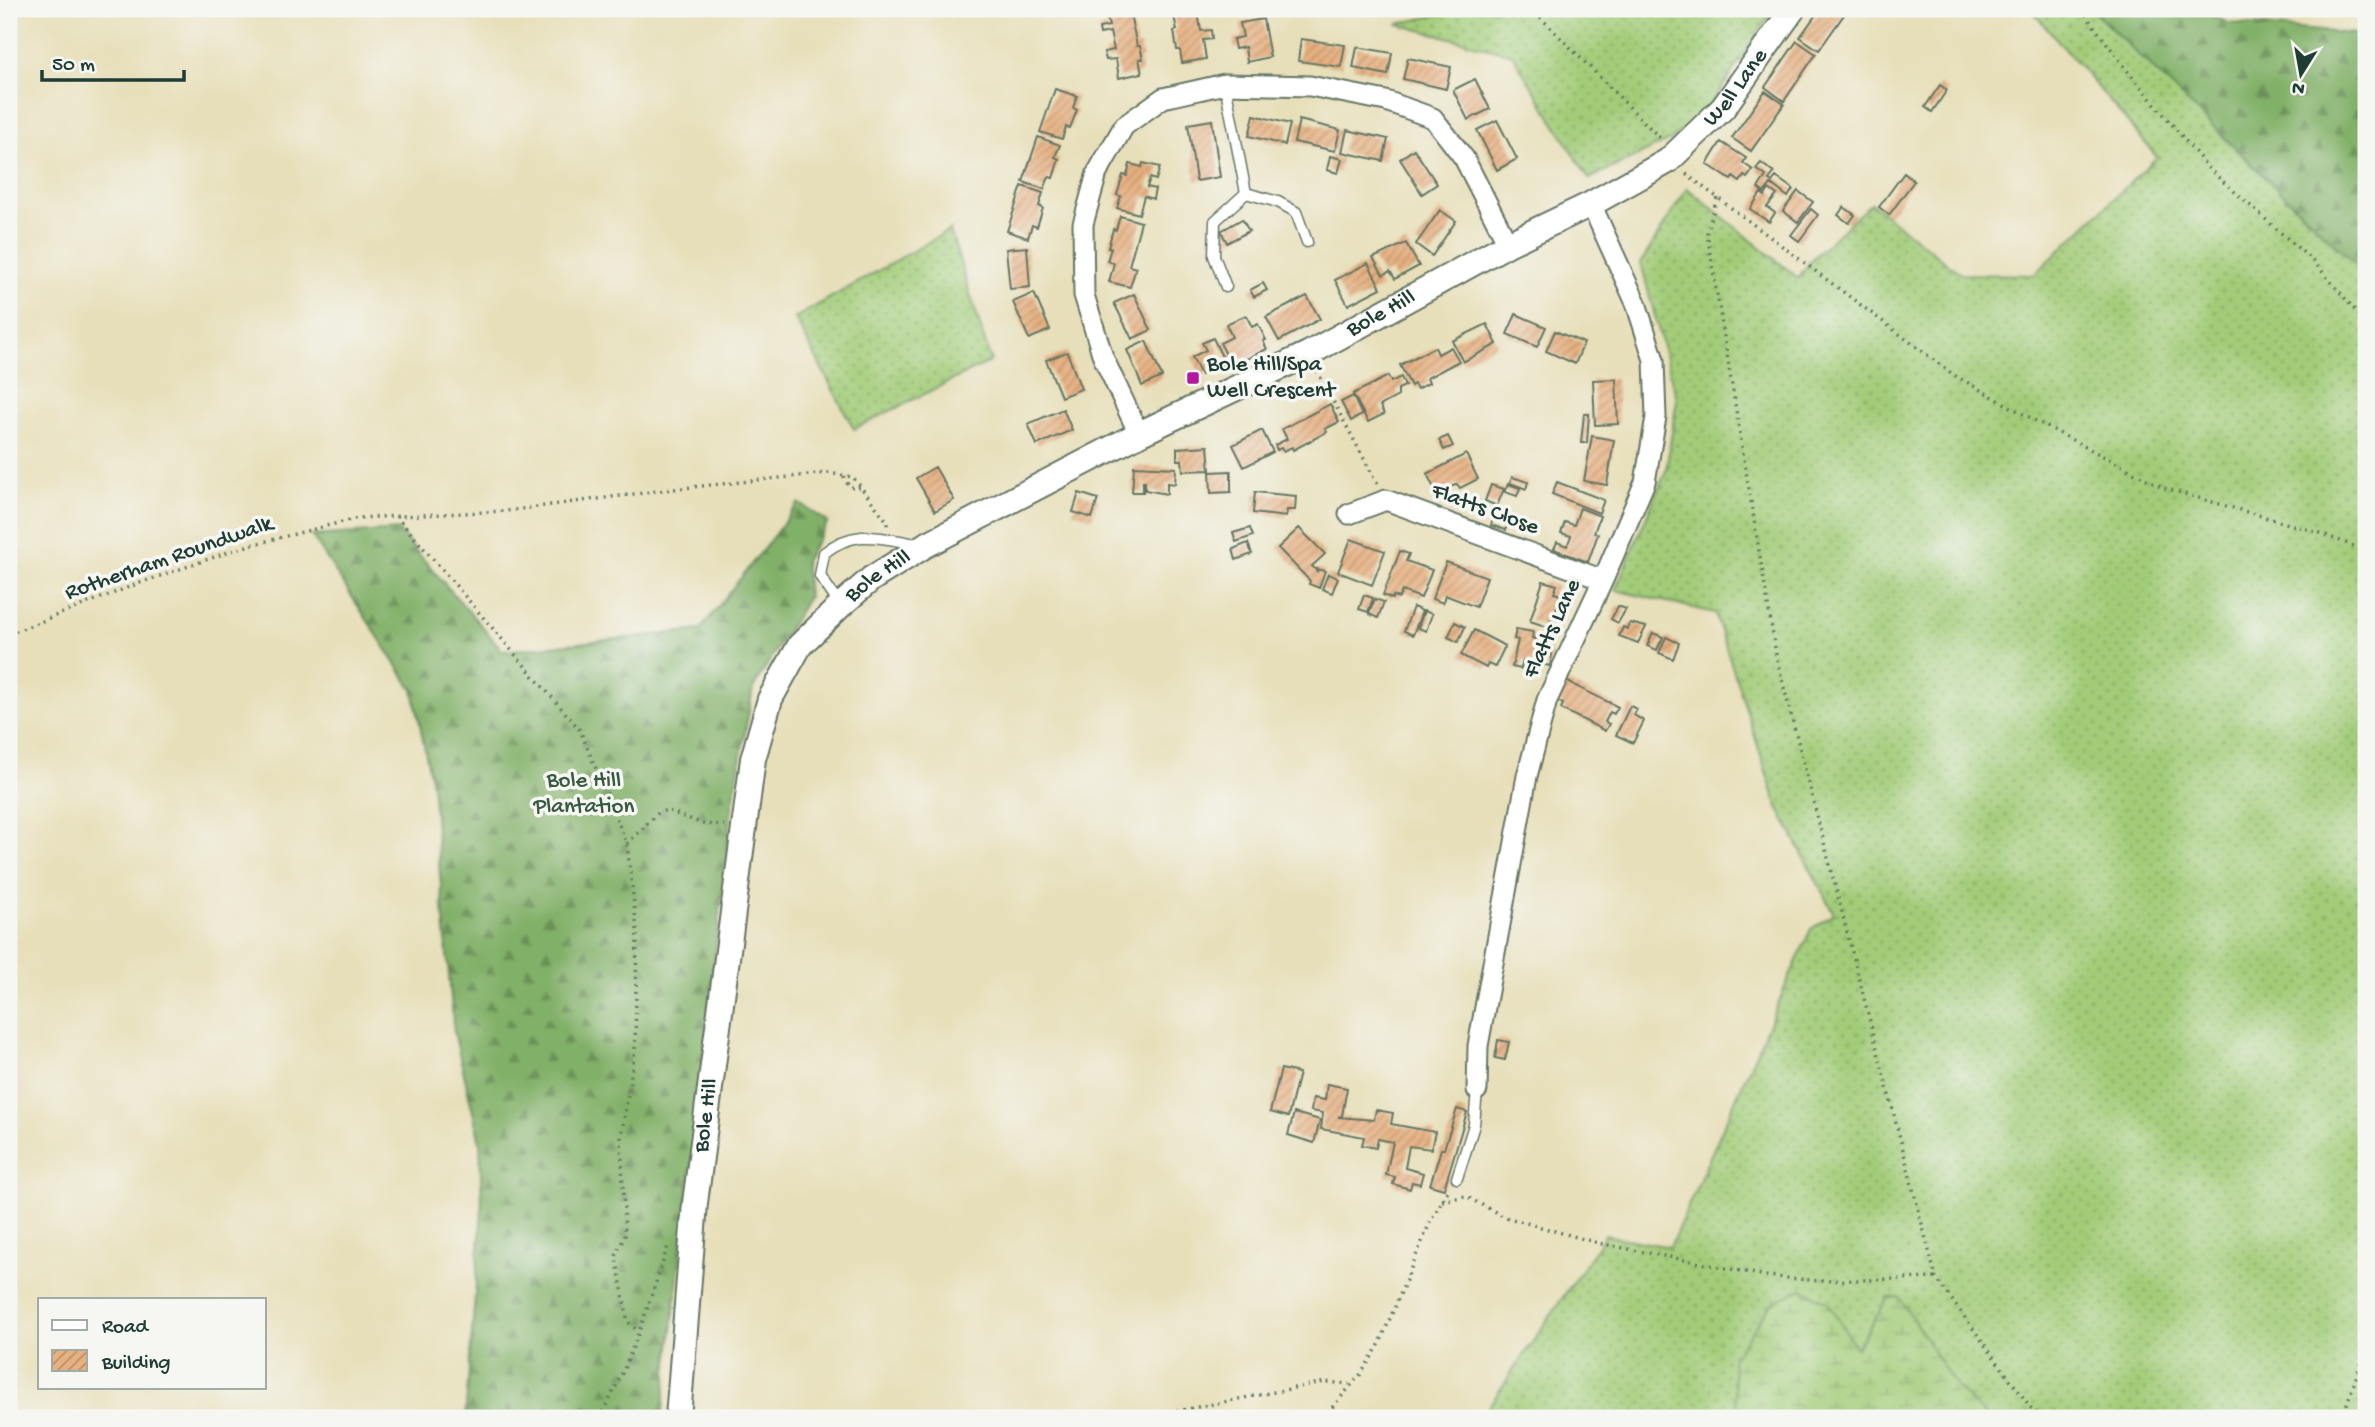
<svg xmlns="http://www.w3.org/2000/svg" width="2375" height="1427" font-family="'Gochi Hand',sans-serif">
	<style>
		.grass { fill: url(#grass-dots); stroke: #608456; stroke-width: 2 }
		.forest { fill: url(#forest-firs); stroke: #50764e; stroke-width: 2 }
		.wetland { fill: url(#wetland-marsh); stroke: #608456; stroke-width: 2 }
		.building { fill: url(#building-hatch) }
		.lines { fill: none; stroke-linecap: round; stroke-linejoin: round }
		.service-casing { stroke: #657663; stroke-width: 13 }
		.minor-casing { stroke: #657663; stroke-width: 23 }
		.tertiary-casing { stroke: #657663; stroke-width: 28 }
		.path { stroke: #657663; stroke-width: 3.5; stroke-dasharray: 2 5; stroke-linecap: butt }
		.service { stroke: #fff; stroke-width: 10 }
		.minor { stroke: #fff; stroke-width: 19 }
		.tertiary { stroke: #fff; stroke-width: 24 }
		.poi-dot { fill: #b5179e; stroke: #f6f6f2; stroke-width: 2.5 }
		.labels { text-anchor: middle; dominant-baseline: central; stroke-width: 7; stroke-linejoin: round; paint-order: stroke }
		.street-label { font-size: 23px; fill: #1f3d34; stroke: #f6f6f2 }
		.poi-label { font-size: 23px; fill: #1f3d34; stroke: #f6f6f2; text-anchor: start }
		.park-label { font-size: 23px; fill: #395a42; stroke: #f6f6f2 }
	</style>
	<defs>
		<pattern id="grass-dots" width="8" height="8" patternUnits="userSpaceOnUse" patternTransform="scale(1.75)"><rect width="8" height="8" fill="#a2cc78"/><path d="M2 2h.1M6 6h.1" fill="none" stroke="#83a763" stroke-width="1.8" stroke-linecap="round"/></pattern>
		<pattern id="forest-firs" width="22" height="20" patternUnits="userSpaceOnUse" patternTransform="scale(1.75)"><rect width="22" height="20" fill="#81b068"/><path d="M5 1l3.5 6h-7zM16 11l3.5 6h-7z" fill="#699056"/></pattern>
		<pattern id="wetland-marsh" width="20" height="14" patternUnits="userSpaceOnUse" patternTransform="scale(1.75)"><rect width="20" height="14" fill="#a2cc78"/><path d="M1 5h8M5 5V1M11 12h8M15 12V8" fill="none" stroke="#83a763"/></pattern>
		<pattern id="building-hatch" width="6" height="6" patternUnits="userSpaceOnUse" patternTransform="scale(1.75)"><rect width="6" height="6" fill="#e7b080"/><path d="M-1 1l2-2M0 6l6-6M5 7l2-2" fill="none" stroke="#bb906a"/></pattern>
	</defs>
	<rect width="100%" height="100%" fill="#f6f6f2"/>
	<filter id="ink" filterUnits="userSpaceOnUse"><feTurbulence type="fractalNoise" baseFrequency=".0143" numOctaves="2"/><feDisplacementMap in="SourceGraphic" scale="14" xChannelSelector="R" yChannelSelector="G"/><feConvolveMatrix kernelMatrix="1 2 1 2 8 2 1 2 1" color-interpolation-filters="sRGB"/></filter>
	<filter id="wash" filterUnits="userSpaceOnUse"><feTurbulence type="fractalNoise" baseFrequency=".00686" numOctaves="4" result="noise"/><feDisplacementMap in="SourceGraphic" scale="28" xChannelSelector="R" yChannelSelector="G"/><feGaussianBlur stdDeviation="1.57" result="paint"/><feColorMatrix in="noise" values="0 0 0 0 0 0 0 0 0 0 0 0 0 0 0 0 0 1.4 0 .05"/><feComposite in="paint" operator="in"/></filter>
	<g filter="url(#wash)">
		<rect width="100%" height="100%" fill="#e7dfb9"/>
		<path class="grass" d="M1465,9H1774L1711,104L1672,139L1589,179L1512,54L1397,24Z
			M2031,9H2091L2366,274V1418H1481L1605,1235L1670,1247L1811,929L1834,914L1777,805L1715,613L1615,590L1666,471L1677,400L1641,263L1687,188L1798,278L1813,258L1871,203L1961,274L2034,275L2157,157Z
			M950,230L991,361L854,429L795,318Z"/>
		<path class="forest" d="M2091,9H2196L2229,23L2366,35V274Z
			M799,503L828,522L805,561L808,597L753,688L732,807L662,1418H465L482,1208L480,1142L454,1032L432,785L413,690L312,536L398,530L503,651L700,630Z"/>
		<path class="wetland" d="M1801,1289L1828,1302L1856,1348L1888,1298L1899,1297L1957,1388L1988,1418H1738L1732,1359L1772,1303Z"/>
		<g id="blocks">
			<path class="building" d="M1129,9L1137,46H1140L1143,59H1139L1142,73L1119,78L1116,59L1106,60L1104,52L1114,50L1110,32L1100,34L1099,28L1109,26L1106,13Z
				M1820,9H1848L1819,50L1800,37Z
				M1198,12L1201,31L1211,30L1212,39L1203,40L1206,59L1182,63L1180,50H1177L1174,31L1177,30L1174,16Z
				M1263,19L1270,57L1247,62L1245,47L1235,49L1233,39L1243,37L1240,23Z
				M1301,39L1345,45L1341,67L1298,61Z
				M1797,41L1816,54L1784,101L1765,87Z
				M1357,47L1392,53L1388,75L1353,68Z
				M1408,58L1451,67L1446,89L1403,79Z
				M1475,79L1490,109L1468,120L1453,90Z
				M1940,85L1947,90L1932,112L1925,107Z
				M1055,89L1077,96L1073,108L1077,110L1070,128L1066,127L1062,139L1040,132Z
				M1765,91L1784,104L1751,151L1732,138Z
				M1254,115L1290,124L1285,145L1249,136Z
				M1212,120L1220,177L1196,181L1188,124Z
				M1299,120L1340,130L1335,151L1294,142Z
				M1497,120L1517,159L1497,170L1477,130Z
				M1347,130L1388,139L1383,161L1342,152Z
				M1038,137L1060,145L1055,157L1059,159L1053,178L1049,177L1044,189L1023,182Z
				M1721,142L1746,158L1743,163L1753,170L1747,178L1744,176L1740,182L1733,177L1731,180L1707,164Z
				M1414,149L1437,184L1422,194L1400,159Z
				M1330,156L1342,159L1338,173L1327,170Z
				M1143,163L1160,167L1156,180L1150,178L1147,187L1155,189L1153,199L1144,196L1139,214L1117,208L1121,196L1117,195L1123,175L1127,176L1130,164L1142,167Z
				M1761,163L1774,173L1769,180L1772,182L1776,177L1793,189L1788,197L1771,184L1764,193L1758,188L1766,176L1756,169Z
				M1904,173L1914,181L1889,215L1879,207Z
				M1022,186L1043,193L1039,206L1043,208L1037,227L1032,225L1028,238L1007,231Z
				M1769,189L1777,195L1767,207L1775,213L1769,222L1750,209L1761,193L1765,196Z
				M1798,191L1813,202L1798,222L1783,211Z
				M1844,207L1855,215L1849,223L1838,215Z
				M1811,209L1818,215L1799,241L1791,235Z
				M1440,210L1456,221L1432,256L1416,244Z
				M1120,216L1141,222L1129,266L1136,268L1130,287L1109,282L1114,263L1107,261L1111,248H1108L1113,229L1116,230Z
				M1242,219L1249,231L1227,243L1221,231Z
				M1406,243L1419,266L1395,279L1390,271L1383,275L1373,258Z
				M1027,247L1030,287L1010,289L1006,249Z
				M1368,263L1381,288L1348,305L1335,280Z
				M1263,283L1267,290L1254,297L1250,290Z
				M1034,293L1050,330L1029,339L1013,302Z
				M1134,294L1151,330L1132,339L1114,303Z
				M1307,296L1320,319L1279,341L1266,317Z
				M1516,314L1546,327L1537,347L1507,334Z
				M1246,315L1252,327L1258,324L1266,340L1263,341L1267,349L1232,366L1220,343L1232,337L1226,324Z
				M1487,324L1497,344L1463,362L1452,341Z
				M1555,331L1584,343L1575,364L1546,351Z
				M1213,338L1225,363L1201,375L1192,357L1206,350L1202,343Z
				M1146,341L1162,377L1142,386L1127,350Z
				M1435,347L1438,354L1451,347L1459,361L1427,378L1429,383L1417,389L1414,384L1411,386L1400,365Z
				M1067,352L1081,389L1061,397L1046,360Z
				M1388,376L1391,382L1401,377L1405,386L1398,389V396L1380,406L1384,414L1368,422L1353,394Z
				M1616,379L1618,424L1595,425L1593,380Z
				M1353,396L1362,415L1351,421L1341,402Z
				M1330,404L1339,422L1325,429L1327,432L1293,450L1292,447L1283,451L1281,448L1277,450L1275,445L1287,439L1282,429Z
				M1063,409L1072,430L1037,445L1028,424Z
				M1584,414H1589L1587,443H1581Z
				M1262,430L1273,452L1244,467L1233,445Z
				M1448,436L1453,446L1444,450L1439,440Z
				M1592,436L1614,440L1607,485L1584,481Z
				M1208,446L1210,470L1183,471L1182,460H1177V448Z
				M1466,454L1478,479L1460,488L1457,484L1437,494L1427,474Z
				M1134,466L1176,468L1175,484L1167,483V494L1145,490V482H1143V492H1132Z
				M935,467L954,500L935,511L916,478Z
				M1231,471V492L1211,493L1210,472Z
				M1512,477L1528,482L1526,489L1510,483Z
				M1557,482L1604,500L1599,513L1552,494Z
				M1508,484L1520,488L1517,496L1505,492Z
				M1491,485L1504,489L1497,506L1485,501Z
				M1255,492L1296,496L1295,510H1287L1286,517L1253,513Z
				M1079,493L1098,499L1092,518L1073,512Z
				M1580,508L1600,516L1594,533L1598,534L1588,562L1554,549L1557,542L1567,546L1571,536L1561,533L1565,522L1574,525Z
				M1495,512L1510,518L1506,530L1491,525Z
				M1250,528L1253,536L1236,542L1233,533Z
				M1299,528L1325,554L1312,566L1317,571V569L1325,571L1319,588L1309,584L1310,581L1278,548Z
				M1351,539L1385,551L1372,585L1338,572Z
				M1248,543L1252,554L1236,560L1233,549Z
				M1400,551L1409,554L1406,561L1432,570L1421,598L1402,591L1399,598L1393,596L1392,599L1383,595Z
				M1446,562L1487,577L1476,607L1445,595L1443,603L1432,599Z
				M1328,574L1338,578L1332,593L1322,589Z
				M1543,581L1557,585L1554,593L1561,595L1552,621H1550L1548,627L1530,621Z
				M1364,595L1373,598L1368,612L1359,609Z
				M1375,599L1384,602L1378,618L1369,614Z
				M1618,606L1626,609L1618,623L1611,619Z
				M1413,607L1422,611L1413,635L1404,631Z
				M1424,611L1432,614L1426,631L1418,628Z
				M1455,622L1465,627L1458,642L1448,637Z
				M1630,623L1646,627L1638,643L1619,636L1623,627L1627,629Z
				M1516,629L1533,632L1532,638L1539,640L1538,645L1550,647L1548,653L1552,654L1550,666L1523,660L1521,669L1512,667L1518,640L1514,639Z
				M1474,630L1505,646L1495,667L1488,664L1486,668L1461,655Z
				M1653,633L1663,637L1657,650L1647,646Z
				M1666,637L1679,643L1673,659L1659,653Z
				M1564,680L1618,707L1614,714L1610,712L1605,722L1609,724L1605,731L1561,709L1563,704L1554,699Z
				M1630,706L1637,709L1634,715L1644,721L1633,743L1616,735Z
				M1498,1040L1509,1042L1505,1060L1495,1058Z
				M1281,1069L1299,1073L1288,1117L1270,1112Z
				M1327,1084L1347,1088L1342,1116L1338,1117L1374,1120L1376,1110L1393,1113L1391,1124L1435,1132L1431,1149L1409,1146L1405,1168L1423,1173L1420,1184L1412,1182L1410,1189L1393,1184L1395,1177L1386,1175L1393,1142L1378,1139L1376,1148L1362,1145L1364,1137L1321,1129L1323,1113L1311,1111L1313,1098L1325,1100Z
				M1457,1109L1467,1112L1444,1189L1430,1185L1441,1149H1444Z
				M1294,1113L1320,1120L1314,1143L1288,1135Z"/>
		</g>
	</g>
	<g filter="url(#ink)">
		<use href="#blocks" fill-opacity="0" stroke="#657663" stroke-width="2"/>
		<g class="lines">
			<defs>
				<path id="service" d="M1225,84L1246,193L1215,221L1214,256L1226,287
					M1246,193L1278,202L1296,212L1307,242
					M840,605L820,576L824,553C855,528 880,538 917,544
					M1457,1178L1474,1125L1477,1090"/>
				<path id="minor" d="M1139,434L1103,357L1084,295L1083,224L1097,173L1124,126L1163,98L1225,84L1310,86L1386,101L1433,118L1464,158L1508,244
					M1349,514L1386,500L1603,580
					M1477,1090L1478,1046L1527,776L1547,700L1603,580L1645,482L1656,417L1654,360L1636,303L1591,204"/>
				<g id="tertiary">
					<path id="s1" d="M678,1418L695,1203L753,759L770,699L800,645L840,606L871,579L924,546L1139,434L1308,354L1508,244L1591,204L1668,161L1723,108L1793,9"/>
				</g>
			</defs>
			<use href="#service" class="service-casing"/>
			<use href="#minor" class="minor-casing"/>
			<use href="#tertiary" class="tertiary-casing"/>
			<path class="path" d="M2081,9L2130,74L2210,170L2315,263L2366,323
				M1540,17L1662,140
				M1686,174L1954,375L2036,421L2164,488L2320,533L2366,551
				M1717,198L1707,233L1777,660L1936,1278L2031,1408L2042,1418
				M1317,371L1378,485
				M844,476L849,487L862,488
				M396,516L580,730L627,844L637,930L635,1050L621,1138L625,1235L616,1256L628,1322L639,1332
				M9,634L137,584L243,547L358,518L506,511L673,489L828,473L853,477L887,521V527
				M627,844L657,814L666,810L703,824L724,825
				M1442,1201L1465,1196L1505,1217L1598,1243L1766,1276L1820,1281L1936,1278
				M599,1418C631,1364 649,1303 669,1243
				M1142,1418L1325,1382L1349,1384
				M1323,1418L1361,1374L1379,1345L1431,1220L1449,1189
				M2342,1418L2366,1349"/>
			<use href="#service" class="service"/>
			<use href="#minor" class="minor"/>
			<use href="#tertiary" class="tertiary"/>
		</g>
	</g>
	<rect class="poi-dot" x="1186" y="371" width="14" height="14" rx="3.5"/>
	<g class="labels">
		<g class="street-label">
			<text stroke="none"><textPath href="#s1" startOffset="1885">Well Lane</textPath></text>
			<text stroke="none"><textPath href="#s1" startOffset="1460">Bole Hill</textPath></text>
			<text transform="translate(1485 510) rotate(20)">Flatts Close</text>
			<text transform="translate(169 559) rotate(-19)">Rotherham Roundwalk</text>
			<text stroke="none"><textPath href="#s1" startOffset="892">Bole Hill</textPath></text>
			<text transform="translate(1553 629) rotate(-65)">Flatts Lane</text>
			<text stroke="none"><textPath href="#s1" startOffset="304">Bole Hill</textPath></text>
		</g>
		<g class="poi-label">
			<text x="1207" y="365">Bole Hill/Spa<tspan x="1207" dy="26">Well Crescent</tspan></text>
		</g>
		<g class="park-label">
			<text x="584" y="781">Bole Hill<tspan x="584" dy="26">Plantation</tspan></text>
		</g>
	</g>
	<rect width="2375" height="1427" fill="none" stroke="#f6f6f2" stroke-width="35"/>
	<rect x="38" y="1298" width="228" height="91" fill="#f6f6f2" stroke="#a0aca6" stroke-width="2"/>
	<rect x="52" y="1320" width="35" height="10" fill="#ffffff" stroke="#a0aca6" stroke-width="2"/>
	<text x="102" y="1332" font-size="21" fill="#1f3d34">Road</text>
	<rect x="52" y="1350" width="35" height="21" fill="url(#building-hatch)" stroke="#a0aca6" stroke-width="2"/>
	<text x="102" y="1368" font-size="21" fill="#1f3d34">Building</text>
	<g transform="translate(2301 74) rotate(191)" stroke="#f6f6f2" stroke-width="5" paint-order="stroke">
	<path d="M0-5L12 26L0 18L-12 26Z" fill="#1f3d34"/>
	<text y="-10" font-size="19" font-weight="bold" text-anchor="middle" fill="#1f3d34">N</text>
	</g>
	<path d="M42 70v10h142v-10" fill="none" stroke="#1f3d34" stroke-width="3.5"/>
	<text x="52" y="70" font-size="21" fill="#1f3d34" stroke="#f6f6f2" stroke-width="5" paint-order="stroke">50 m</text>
</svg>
